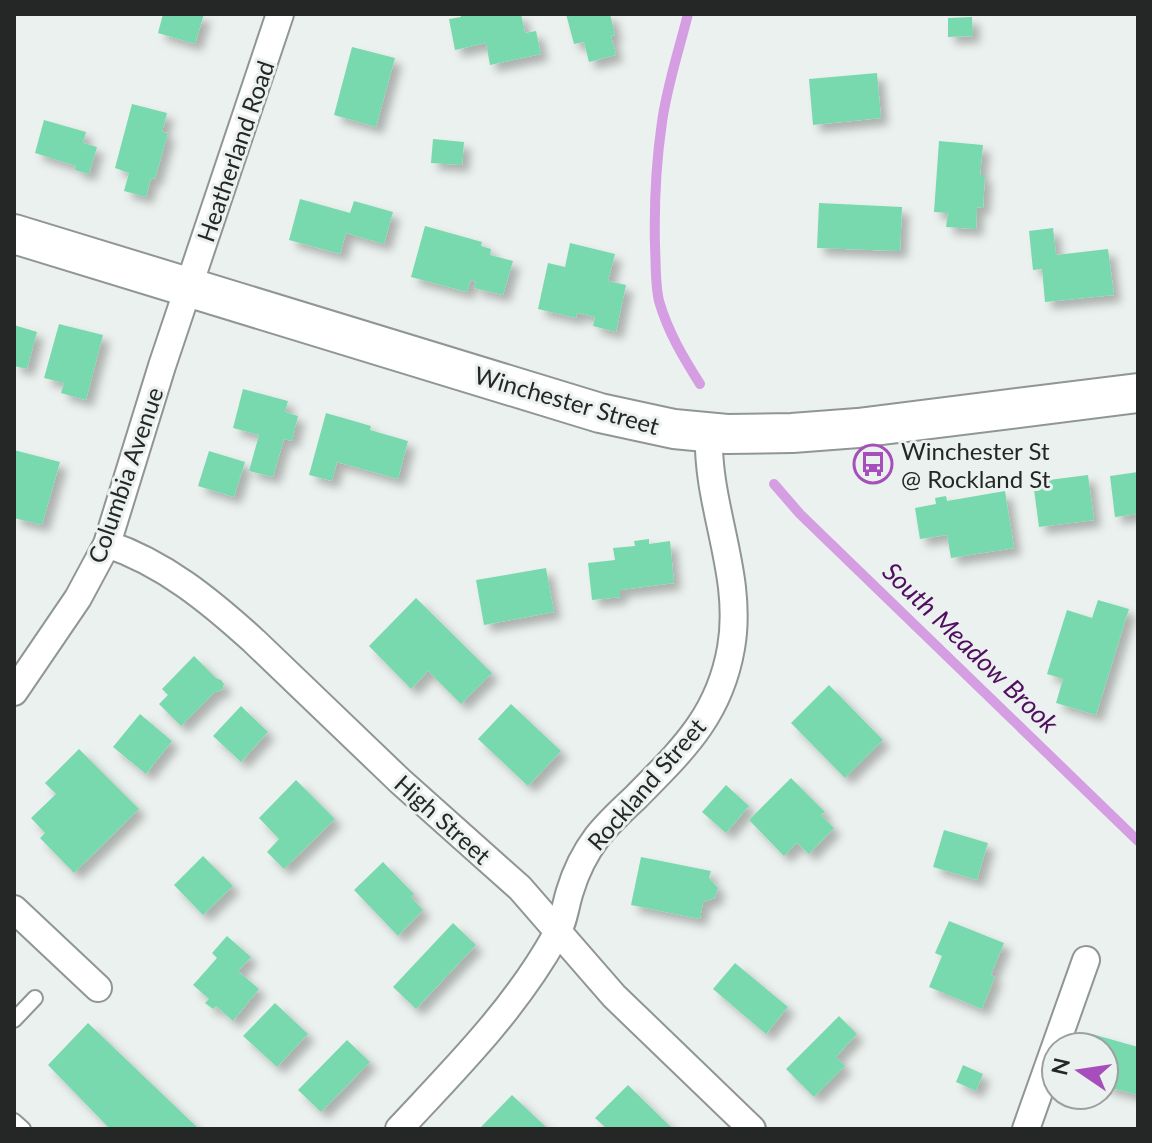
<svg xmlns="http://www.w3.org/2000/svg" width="1152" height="1143" font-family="Lato,sans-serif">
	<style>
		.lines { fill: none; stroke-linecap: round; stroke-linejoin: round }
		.stream { stroke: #d59ee3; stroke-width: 10 }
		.building { fill: #78d9ae; filter: url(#shadow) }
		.lane-casing { stroke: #909693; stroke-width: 18 }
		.street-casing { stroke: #909693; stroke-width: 30 }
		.secondary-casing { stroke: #909693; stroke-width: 42 }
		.lane { stroke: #fff; stroke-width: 14 }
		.street { stroke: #fff; stroke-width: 26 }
		.secondary { stroke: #fff; stroke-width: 38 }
		.labels { text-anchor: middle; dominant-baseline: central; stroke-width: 6; stroke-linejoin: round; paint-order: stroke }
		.street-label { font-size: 24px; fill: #252726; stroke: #ebf1ee }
		.poi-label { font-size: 24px; fill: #252726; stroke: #ebf1ee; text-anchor: start }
		.water-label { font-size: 26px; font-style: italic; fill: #510d61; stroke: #ebf1ee }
	</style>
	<defs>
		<filter id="shadow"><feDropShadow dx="7" dy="7" stdDeviation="4" flood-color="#0004"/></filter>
	</defs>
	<rect width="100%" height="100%" fill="#ebf1ee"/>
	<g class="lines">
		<path class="stream" d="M688,14C679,50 667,86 662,122C656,163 654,204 655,246C656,264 655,284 659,301C668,332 683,357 700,384
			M774,484L800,514L1138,841"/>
	</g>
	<path class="building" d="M163,14H204L195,44L158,33Z
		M460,14H521L525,33L536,31L541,54L490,65L486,43L455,50L449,19L461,17Z
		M566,14H610L615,35L611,36L616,55L589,62L584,42L574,44Z
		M972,17L973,36L948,37V18Z
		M352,47L395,58L376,127L334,115Z
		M877,73L881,118L813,125L809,79Z
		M132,104L167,113L162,132L168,133L155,179L151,178L146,197L124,191L129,173L115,168Z
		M44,120L86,132L83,143L97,147L89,174L75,170L76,166L35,153Z
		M433,139L464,142L462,165L431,163Z
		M939,141L983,145L980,175H985L983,208L977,207L976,229L946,227L948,213L934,212Z
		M300,199L350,213L354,201L393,212L384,244L346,233L340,254L289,240Z
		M819,203L902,207L900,251L817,248Z
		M425,226L482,242L481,246L491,249L490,255L513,261L503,295L474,288L476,282L471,280L467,292L411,277Z
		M1053,228L1056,255L1108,249L1114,295L1045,302L1042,269L1033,270L1029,231Z
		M570,243L615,254L608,281L626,285L616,332L593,326L595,317L577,313L576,318L538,309L548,263L565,267Z
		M59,324L103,335L86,400L61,393L64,383L44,378Z
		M14,325L37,332L27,369L14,366Z
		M243,389L288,401L285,412L298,416L292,441L284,439L273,477L249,471L259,435L233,428Z
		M326,413L371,426L370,430L408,441L398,479L337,462L332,481L309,475Z
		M14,450L60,462L42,525L14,518Z
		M209,451L245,462L234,497L198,486Z
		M1138,472V514L1115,517L1110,476Z
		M1088,475L1094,520L1039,527L1033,482Z
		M1005,491L1014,548L951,558L947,535L920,539L915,508L936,504L935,498L946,496L947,501Z
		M649,539V544L670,541L674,583L620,590V597L592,600L588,563L615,560L613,548L635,546L634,541Z
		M546,568L554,612L484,625L476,580Z
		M416,598L492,673L461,704L428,671L411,689L369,646Z
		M1098,600L1129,609L1096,715L1056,703L1063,679L1047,674L1067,610L1092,618Z
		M194,656L216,678L221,680L224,684L222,690L215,692L181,726L159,704L168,695L162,689Z
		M829,685L883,740L845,778L791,723Z
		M511,704L561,751L528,786L478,739Z
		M241,706L268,732L241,762L213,736Z
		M140,714L172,741L146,774L113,747Z
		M79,749L139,809L74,873L40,838L45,833L31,818L56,794L45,783Z
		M791,778L825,812L821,815L834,828L809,854L797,843L784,856L749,820Z
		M296,780L335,819L284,869L267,852L279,839L259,818Z
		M726,785L749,806L726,833L702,812Z
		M944,830L988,843L977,880L933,867Z
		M203,856L233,886L203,915L174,885Z
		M641,857L711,871L709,878L718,888L715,898L703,902L700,919L631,905Z
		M383,862L414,894L411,897L423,910L398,936L354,890Z
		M949,921L1004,943L991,975L995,977L982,1009L929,987L942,956L935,953Z
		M453,923L476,945L416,1009L393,987Z
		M227,936L251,957L238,971L259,989L233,1021L216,1006L213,1009L205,1003L209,999L193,985L217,958L212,953Z
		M735,963L788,1007L766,1034L713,989Z
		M275,1003L308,1034L277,1067L243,1036Z
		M839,1016L857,1034L836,1057L845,1066L814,1097L786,1069Z
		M88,1023L199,1129H110L48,1065Z
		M1092,1034L1138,1047V1095L1104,1086V1047H1088Z
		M347,1040L370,1062L321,1112L298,1090Z
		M963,1065L983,1074L976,1091L956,1082Z
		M628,1085L673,1129H607L595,1118Z
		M512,1095L546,1127L544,1129H483L481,1127Z"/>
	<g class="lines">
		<defs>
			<path id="lane" d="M14,1020L35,998
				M14,1121L23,1129"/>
			<path id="street" d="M107,544C164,563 210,601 254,641L400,781L520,888L614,996L752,1129
				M14,692L78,598L107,544L162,366L280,14
				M14,909L98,988
				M399,1129C456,1068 514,1010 555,937C564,923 565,906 570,891C576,871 585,853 597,837C608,823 622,810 635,798C681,751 719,717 731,648C744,574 706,506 709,433
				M1026,1129L1086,960"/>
			<path id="secondary" d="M14,234L600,413L674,429L727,434L792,433L858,428L1138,393"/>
		</defs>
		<use href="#lane" class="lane-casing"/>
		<use href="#street" class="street-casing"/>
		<use href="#secondary" class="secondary-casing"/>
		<use href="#lane" class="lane"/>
		<use href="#street" class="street"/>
		<use href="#secondary" class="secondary"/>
	</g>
	<defs>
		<symbol id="bus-ring" viewBox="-11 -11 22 22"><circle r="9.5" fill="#ebf1ee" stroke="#a64fbc" stroke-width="1.5"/><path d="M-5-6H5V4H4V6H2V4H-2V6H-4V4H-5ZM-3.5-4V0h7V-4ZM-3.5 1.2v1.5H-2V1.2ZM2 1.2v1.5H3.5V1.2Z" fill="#a64fbc"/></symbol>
	</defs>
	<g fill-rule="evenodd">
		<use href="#bus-ring" x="851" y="442" width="44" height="44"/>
	</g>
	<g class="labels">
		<g class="street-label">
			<text transform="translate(235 151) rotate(-71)">Heatherland Road</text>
			<text transform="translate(567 400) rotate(16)">Winchester Street</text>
			<text transform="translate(125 475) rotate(-71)">Columbia Avenue</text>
			<text transform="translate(646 784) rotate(-49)">Rockland Street</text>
			<text transform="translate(443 819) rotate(42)">High Street</text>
		</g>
		<g class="poi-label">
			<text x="901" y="450">Winchester St<tspan x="901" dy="28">@ Rockland St</tspan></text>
		</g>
		<g class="water-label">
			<text transform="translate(971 647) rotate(44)">South Meadow Brook</text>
		</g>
	</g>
	<rect width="1152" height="1143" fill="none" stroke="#252726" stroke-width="32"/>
	<g transform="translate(1080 1071) rotate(283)"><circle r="38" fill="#ebf1ee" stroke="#9ca09e" stroke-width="2"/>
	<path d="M0-6L14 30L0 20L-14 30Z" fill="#a64fbc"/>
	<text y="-12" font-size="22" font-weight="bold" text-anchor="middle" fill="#252726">N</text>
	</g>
</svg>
